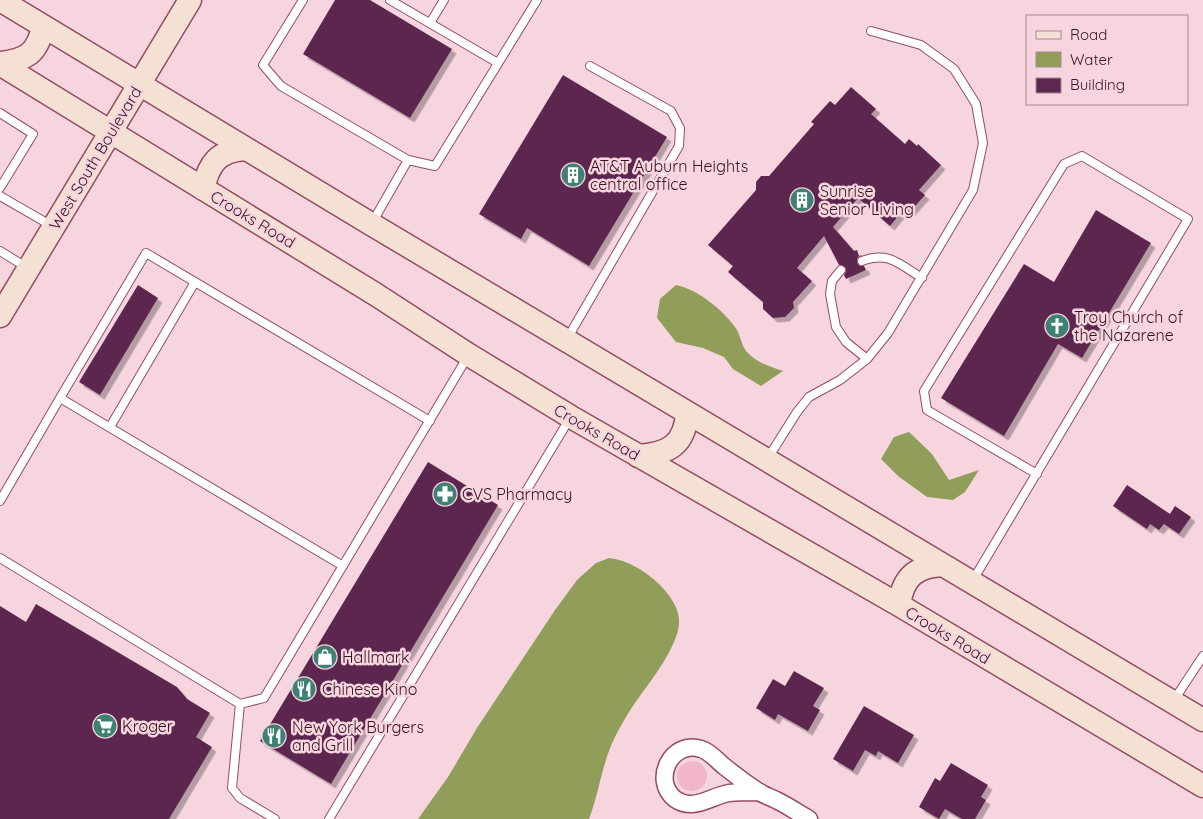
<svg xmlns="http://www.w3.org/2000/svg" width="1203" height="819" font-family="Quicksand,sans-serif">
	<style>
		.green { fill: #f1b7c9 }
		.water { fill: #909e5a }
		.building { fill: #5c284f; filter: url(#shadow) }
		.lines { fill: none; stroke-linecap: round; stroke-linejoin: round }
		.lane-casing { stroke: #944c66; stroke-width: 10 }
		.street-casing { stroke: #944c66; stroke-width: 19 }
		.secondary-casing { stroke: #944c66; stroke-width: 25 }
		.lane { stroke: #fff; stroke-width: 8 }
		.street { stroke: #fff; stroke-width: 16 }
		.secondary { stroke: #f4e1d3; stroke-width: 22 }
		.labels { text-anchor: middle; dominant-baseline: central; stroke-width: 5; stroke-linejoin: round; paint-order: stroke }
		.street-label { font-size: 16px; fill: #341520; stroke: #f7d5df }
		.poi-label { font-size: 16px; fill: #341520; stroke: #f7d5df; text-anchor: start }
	</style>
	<defs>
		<filter id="shadow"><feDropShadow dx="4.5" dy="4.5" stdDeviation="0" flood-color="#0004"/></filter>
	</defs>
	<rect width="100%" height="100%" fill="#f7d5df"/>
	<path class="green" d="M677 776a15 15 0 1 1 30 0a15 15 0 1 1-30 0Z"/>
	<path class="water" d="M676,285C697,289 723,310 735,327C741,334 741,348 749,354C758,363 771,367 783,371L761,386L733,369L724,357L703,348L676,342L657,318L660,299Z
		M909,432L932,454L949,480L979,470L965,492L953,500L927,497L898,476L881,459L894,437Z
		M609,558C628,560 645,571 659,584C668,593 678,606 679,619C681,646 645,687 631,709C625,718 619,729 614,739C602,764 599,793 589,819H418L448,777L477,728L555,610L577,580L596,563Z"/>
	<path class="building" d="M335,0H370L452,49L410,118L303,54Z
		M563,75L667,137L589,266L527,228L521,239L479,214Z
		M851,87L876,109L871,114L905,144L909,139L917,146L918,144L941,165L919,190L925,195L909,213L904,209L890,226L858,198L833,227L854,251L857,250L859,256L857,259V263L860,266H864L866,270L846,279L844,275L846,271V268L842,265H839L824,236L797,268L812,281L793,302L794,308L785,317L773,318L763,309V302L728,272L733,266L708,245L756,190V182L761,176H769L814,124L811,122L830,101L835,105Z
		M1096,210L1151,243L1082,358L1058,344L1004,436L941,398L1024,264L1054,282Z
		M138,285L158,298L100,395L79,382Z
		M428,462L498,505L331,784L260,741Z
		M1127,485L1170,514L1175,506L1191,517L1179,534L1164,524L1159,530L1150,524L1147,529L1113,506Z
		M36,604L177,687L187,699L210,713L196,737L212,747L169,819H0V606L26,622Z
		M794,671L824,688L813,706L820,710L808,731L778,714L775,720L756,708L773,679L785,686Z
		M864,706L914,735L898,763L878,751L876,756L865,750L853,771L833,759Z
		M951,763L988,785L981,797L986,800L975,819H962L945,809L939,819L919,807L935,778L940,781Z"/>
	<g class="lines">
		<defs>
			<path id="lane" d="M303,0L263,65L281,86L408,160
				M390,0L498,63
				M430,23L444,0
				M0,113L33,134L0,188
				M0,196L52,226
				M372,223L408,160L435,166L537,0
				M0,251L26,267
				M862,261C889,251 899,264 922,278
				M841,270L832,281L830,294L836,327L846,342L867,359
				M567,339L679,146L680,128L671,111L590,66
				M110,427L195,282
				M768,458L797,412L809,397L840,380L867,359L888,333L973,190L983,143L976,104L954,69L921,45L871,31
				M0,501L60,398
				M0,558L240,704L232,788L240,798L275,819
				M343,566L60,398L146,253L430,421
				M973,580L1188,219L1082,156L1064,164L924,391L927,410L1037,474
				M1174,700L1203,656
				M240,704L264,698L468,356
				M329,819L570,418"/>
			<path id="street" d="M760,792C750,792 739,792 729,793C711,796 693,812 675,799C651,780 672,739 701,749C711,752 717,761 725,767C736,776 747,784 759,792C764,795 770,797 776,800C787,805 798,813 809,819"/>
			<path id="secondary" d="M0,0L371,224L1203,720
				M0,63C26,60 37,54 43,27
				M0,64L375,294L469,355L571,417L899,605L1203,786
				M203,189C209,163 218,151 245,149
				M0,316L190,0
				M638,456C668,454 685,445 687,413
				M899,605C903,577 916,566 943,565"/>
		</defs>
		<use href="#lane" class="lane-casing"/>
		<use href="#street" class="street-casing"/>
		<use href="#secondary" class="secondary-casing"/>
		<use href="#lane" class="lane"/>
		<use href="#street" class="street"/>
		<use href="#secondary" class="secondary"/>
	</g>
	<defs>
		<symbol id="building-disc" viewBox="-11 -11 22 22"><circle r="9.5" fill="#3e8173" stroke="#f7d5df"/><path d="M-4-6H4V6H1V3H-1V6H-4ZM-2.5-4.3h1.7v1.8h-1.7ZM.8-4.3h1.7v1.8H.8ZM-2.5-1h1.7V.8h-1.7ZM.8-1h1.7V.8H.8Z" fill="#fff"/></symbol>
		<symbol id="church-disc" viewBox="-11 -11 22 22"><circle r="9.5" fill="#3e8173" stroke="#f7d5df"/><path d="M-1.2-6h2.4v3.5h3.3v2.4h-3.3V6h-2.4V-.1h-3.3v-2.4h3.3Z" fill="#fff"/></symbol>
		<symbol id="pharmacy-disc" viewBox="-11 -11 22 22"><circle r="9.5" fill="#3e8173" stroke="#f7d5df"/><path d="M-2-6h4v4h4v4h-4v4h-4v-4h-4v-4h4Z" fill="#fff"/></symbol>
		<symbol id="shop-disc" viewBox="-11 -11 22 22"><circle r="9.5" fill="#3e8173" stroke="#f7d5df"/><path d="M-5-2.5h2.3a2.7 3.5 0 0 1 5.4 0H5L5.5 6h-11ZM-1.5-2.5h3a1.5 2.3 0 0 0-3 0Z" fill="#fff"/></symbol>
		<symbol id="restaurant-disc" viewBox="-11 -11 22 22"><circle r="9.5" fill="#3e8173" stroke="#f7d5df"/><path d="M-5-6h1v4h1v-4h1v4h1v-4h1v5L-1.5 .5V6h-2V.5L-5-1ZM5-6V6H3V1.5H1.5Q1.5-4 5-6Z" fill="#fff"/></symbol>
		<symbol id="supermarket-disc" viewBox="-11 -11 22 22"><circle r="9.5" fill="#3e8173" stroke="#f7d5df"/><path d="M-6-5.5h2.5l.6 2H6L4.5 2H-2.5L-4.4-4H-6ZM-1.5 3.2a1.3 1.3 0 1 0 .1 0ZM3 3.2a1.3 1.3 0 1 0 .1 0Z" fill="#fff"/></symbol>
	</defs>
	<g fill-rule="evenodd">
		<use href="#building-disc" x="559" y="161" width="28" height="28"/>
		<use href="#building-disc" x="788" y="186" width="28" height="28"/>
		<use href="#church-disc" x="1043" y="312" width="28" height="28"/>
		<use href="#pharmacy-disc" x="431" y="480" width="28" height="28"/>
		<use href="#shop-disc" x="311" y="643" width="28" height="28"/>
		<use href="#restaurant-disc" x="290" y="675" width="28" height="28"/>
		<use href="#supermarket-disc" x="91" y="712" width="28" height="28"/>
		<use href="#restaurant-disc" x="260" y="722" width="28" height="28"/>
	</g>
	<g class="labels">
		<g class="street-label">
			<text transform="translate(95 158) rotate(-59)">West South Boulevard</text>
			<text transform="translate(253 219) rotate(31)">Crooks Road</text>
			<text transform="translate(597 432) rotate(30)">Crooks Road</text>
			<text transform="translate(948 635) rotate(31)">Crooks Road</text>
		</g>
		<g class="poi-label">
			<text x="590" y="166">AT&amp;T Auburn Heights<tspan x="590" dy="18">central office</tspan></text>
			<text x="820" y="191">Sunrise<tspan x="820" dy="18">Senior Living</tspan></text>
			<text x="1074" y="317">Troy Church of<tspan x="1074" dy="18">the Nazarene</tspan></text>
			<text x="462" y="494">CVS Pharmacy</text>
			<text x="342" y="657">Hallmark</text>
			<text x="322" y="689">Chinese Kino</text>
			<text x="122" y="726">Kroger</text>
			<text x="292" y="727">New York Burgers<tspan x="292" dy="18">and Grill</tspan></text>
		</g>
	</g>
	<rect x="1026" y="15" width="162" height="90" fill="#f7d5df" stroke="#a98893"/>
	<rect x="1036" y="31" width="25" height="8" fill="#f4e1d3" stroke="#a98893"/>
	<text x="1070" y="40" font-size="15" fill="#341520">Road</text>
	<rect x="1036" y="52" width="25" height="15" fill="#909e5a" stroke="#a98893"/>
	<text x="1070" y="65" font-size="15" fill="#341520">Water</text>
	<rect x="1036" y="78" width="25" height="15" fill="#5c284f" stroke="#a98893"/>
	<text x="1070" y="90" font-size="15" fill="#341520">Building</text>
</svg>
